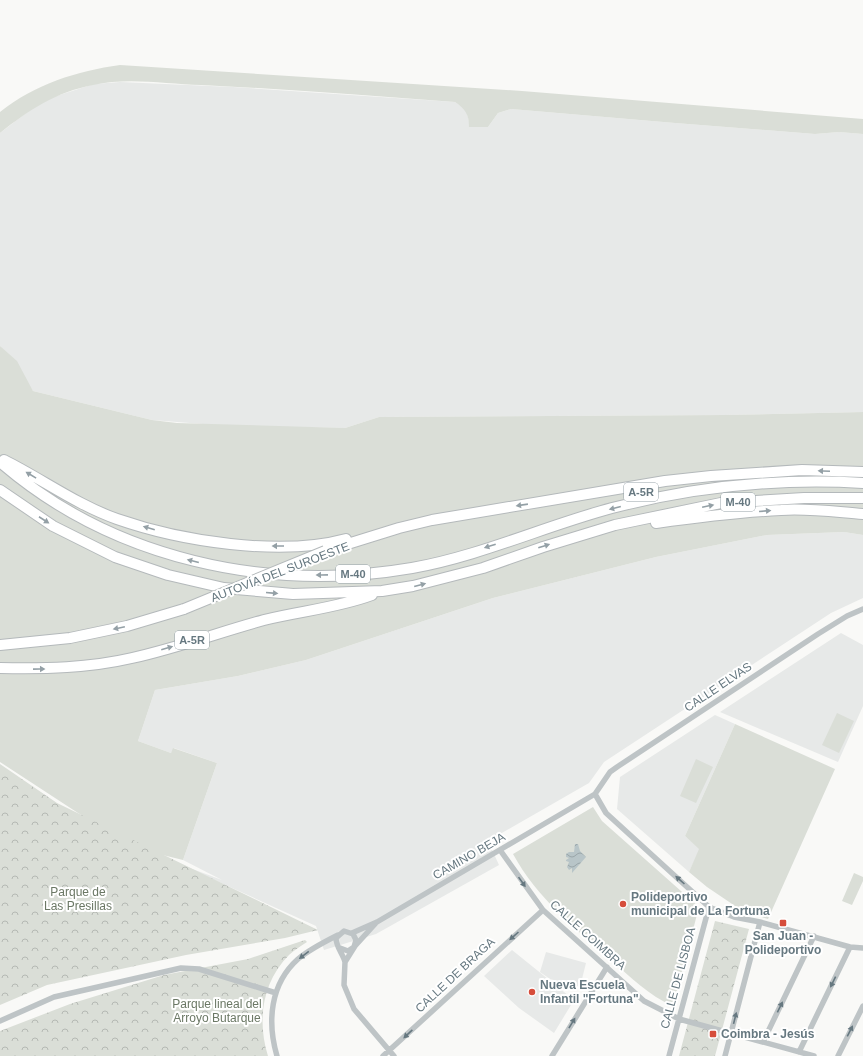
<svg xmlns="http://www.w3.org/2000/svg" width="863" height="1056" font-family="Arial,sans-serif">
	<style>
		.built { fill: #e7e9e8 }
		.grass { fill: #daded7 }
		.park { fill: url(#park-crowns) }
		.water { fill: url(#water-waves) }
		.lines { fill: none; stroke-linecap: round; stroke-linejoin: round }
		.motorway-casing { stroke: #b4b9bb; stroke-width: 12 }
		.minor { stroke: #bec4c6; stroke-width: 5.5 }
		.motorway { stroke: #fff; stroke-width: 10 }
		.motorway-bridge-casing { stroke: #b4b9bb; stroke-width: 12; stroke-linecap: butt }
		.motorway-bridge { stroke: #fff; stroke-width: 10 }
		.oneway { fill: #94a0a6 }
		.oneway2 { fill: #667880 }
		.poi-dot { fill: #d64d3b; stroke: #fff; stroke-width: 1.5 }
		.labels { text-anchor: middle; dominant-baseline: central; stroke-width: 4; stroke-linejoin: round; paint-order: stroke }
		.shield { fill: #fff; stroke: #94a0a6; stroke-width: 1 }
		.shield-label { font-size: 11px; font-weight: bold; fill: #667880 }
		.street-label { font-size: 12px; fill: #667880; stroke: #fff }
		.park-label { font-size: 12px; fill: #6b7865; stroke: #fff }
		.poi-label { font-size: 12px; font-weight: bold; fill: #667880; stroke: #fff; text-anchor: start }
	</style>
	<defs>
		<pattern id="park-crowns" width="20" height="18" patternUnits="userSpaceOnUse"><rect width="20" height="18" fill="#daded7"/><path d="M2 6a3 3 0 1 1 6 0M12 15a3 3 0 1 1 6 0" fill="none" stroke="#b5b9b4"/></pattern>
		<pattern id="water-waves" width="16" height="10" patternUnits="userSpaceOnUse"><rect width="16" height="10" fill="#b8c5c8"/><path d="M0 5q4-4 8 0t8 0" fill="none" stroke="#99a5a8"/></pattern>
	</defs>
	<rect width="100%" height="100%" fill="#f9f9f7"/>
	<path class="built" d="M120,82L233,87L455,102L464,108L467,113L470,127H488L498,113L511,109L675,123L815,134L839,132L863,134V412L724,415L379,417L345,428L228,426L152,420L33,391L0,346V133L30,110L53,97L94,84Z
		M844,532L863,535V598L831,613L604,762L589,783L488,841L499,865L376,934L324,950L316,926L179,864L222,880L183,860L217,763L174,748L171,753L138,741L155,690L238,676L306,660L493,598L656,557L767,535Z
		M841,633L863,645V706L838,762L720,712Z
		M715,715L735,724L685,836L700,849L689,872L617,809L620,777Z
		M512,950L574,1000L554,1033L519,1008L484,976Z
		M546,952L586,963L580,987L550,979L540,972Z"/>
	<path class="grass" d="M120,65L522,91L863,119V134L839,132L815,134L675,123L511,109L498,113L488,127H469C469,114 465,109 455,102C371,96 286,89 201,85C166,84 128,77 93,85C56,92 29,110 0,133V112C35,84 77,71 120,65Z
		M0,346L17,361L33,391L152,420L177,423L345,428L379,417L724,415L863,412V535L844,532L767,535L656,557L493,598L306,660L238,676L155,690L138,741L171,753L173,748L217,763L183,860L130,847L0,762Z
		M837,713L854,721L839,753L822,745Z
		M735,724L835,769L768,919L744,912L707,887L689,872L699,849L685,836Z
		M696,759L713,767L696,803L680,796Z
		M593,807L602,821L699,907L673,1006C649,996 631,977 612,961C575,928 537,898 513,854Z
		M854,873L863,877V881L852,905L842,901Z"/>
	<path class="park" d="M0,764L57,803L318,930L285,938L186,955L47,985L0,1005Z
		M715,921L749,929L715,1056H679Z
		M305,940L307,942C301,946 294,950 289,955C262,982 257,1021 268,1056H0V1031L70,1004L164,975L248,959Z"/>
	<path class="water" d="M575,844H578L580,851L586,857L572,873V868L569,870L567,867L569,862L566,861V860L569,858L566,857V854L569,852H574Z"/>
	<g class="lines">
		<defs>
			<path id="motorway" d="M4,460C42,479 77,505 117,519C180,541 280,557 346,539
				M0,462C112,559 267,593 412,568C480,556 545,526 612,508C693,487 778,478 863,483
				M0,490L53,526L115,557L168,575L224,588L293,594L382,591L413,586L483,568L543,547L615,525L721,503L804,498H863
				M656,523C698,517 739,512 781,510C808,508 836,512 863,514
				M325,551L399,528L432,520L665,481L711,476L802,470L863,472
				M0,645L70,638L127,626L184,609
				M0,668C45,669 89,668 132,658C177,648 220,632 264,620C300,611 337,608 372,595"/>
		</defs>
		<use href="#motorway" class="motorway-casing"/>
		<path class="minor" d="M595,794L606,813L709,907L734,917L760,922L850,947L863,948
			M500,850L543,910L644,1001L679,1019L814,1056
			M352,933L377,922L595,794L610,772L617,767L818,634L847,616L863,609
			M340,948L348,951L354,947L356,940L353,934L344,931L336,938C336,947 343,954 345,962L355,946L375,924
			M345,962L344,985L354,1009L394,1056
			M0,1021L54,997L181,968L199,969L276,993
			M763,1042L814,936
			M799,1052L850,947
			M277,1056C267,1022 270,984 298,959C310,949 324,942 338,935
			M383,1056L543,910
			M552,1056L607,967
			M669,1056L709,907
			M725,1056L760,922
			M838,1056L863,1006"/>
		<use href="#motorway" class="motorway"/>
		<defs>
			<path id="motorway-bridge" d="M184,609L325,551"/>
		</defs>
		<use href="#motorway-bridge" class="motorway-bridge-casing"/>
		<use href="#motorway-bridge" class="motorway-bridge"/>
	</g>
	<defs><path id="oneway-solid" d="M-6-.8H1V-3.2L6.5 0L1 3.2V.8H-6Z"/></defs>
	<g class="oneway">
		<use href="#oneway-solid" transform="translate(824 471) rotate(-178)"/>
		<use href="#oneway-solid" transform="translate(31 475) rotate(-149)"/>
		<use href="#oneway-solid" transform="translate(522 505) rotate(172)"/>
		<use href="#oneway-solid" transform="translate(708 506) rotate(-12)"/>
		<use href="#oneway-solid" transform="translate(615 508) rotate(166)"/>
		<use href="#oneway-solid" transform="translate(765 511) rotate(-5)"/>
		<use href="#oneway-solid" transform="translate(44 520) rotate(33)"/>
		<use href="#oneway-solid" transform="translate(149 528) rotate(-164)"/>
		<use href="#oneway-solid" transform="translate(278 546) rotate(180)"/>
		<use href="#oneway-solid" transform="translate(490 546) rotate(162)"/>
		<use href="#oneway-solid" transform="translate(544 546) rotate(-18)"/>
		<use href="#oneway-solid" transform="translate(193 561) rotate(-166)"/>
		<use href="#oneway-solid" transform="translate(322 575) rotate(179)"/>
		<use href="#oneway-solid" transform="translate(420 585) rotate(-15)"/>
		<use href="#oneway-solid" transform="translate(272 593) rotate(5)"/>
		<use href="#oneway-solid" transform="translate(119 628) rotate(168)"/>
		<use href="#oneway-solid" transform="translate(167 648) rotate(-16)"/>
		<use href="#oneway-solid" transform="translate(39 669) rotate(-1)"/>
	</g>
	<g class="oneway2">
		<use href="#oneway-solid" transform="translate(680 880) rotate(-138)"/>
		<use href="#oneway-solid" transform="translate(522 882) rotate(55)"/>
		<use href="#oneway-solid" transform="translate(514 936) rotate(138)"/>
		<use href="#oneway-solid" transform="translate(304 955) rotate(143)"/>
		<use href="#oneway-solid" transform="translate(833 982) rotate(116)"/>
		<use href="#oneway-solid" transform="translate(780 1007) rotate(-64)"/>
		<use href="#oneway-solid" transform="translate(735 1018) rotate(-76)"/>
		<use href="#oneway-solid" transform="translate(572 1023) rotate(-59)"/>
		<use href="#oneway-solid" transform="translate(850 1031) rotate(-63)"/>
		<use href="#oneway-solid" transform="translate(408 1034) rotate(137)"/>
	</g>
	<g class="poi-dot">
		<circle cx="623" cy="904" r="4"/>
		<rect x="779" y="919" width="8" height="8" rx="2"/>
		<circle cx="532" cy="992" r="4"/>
		<rect x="709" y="1030" width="8" height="8" rx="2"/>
	</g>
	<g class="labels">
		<g class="shield">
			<rect x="624" y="483" width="34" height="18" rx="3"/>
			<rect x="721" y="493" width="34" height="18" rx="3"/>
			<rect x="336" y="565" width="34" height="18" rx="3"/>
			<rect x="175" y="631" width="34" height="18" rx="3"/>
		</g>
		<g class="shield-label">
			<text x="641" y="492">A-5R</text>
			<text x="738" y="502">M-40</text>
			<text x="353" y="574">M-40</text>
			<text x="192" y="640">A-5R</text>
		</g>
		<g class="street-label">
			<text transform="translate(280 572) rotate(-21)">AUTOVÍA DEL SUROESTE</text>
			<text transform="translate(718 687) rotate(-34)">CALLE ELVAS</text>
			<text transform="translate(469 856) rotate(-30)">CAMINO BEJA</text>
			<text transform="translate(588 935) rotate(42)">CALLE COIMBRA</text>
			<text transform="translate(455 975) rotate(-43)">CALLE DE BRAGA</text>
			<text transform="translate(678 978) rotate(-75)">CALLE DE LISBOA</text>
		</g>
		<g class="park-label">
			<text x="78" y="892">Parque de<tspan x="78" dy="14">Las Presillas</tspan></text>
			<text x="217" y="1004">Parque lineal del<tspan x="217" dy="14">Arroyo Butarque</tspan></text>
		</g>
		<g class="poi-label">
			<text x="631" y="897">Polideportivo<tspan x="631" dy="14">municipal de La Fortuna</tspan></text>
			<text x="783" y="936" text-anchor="middle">San Juan -<tspan x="783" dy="14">Polideportivo</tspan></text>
			<text x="540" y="985">Nueva Escuela<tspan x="540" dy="14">Infantil "Fortuna"</tspan></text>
			<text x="721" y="1034">Coimbra - Jesús</text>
		</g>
	</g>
</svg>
